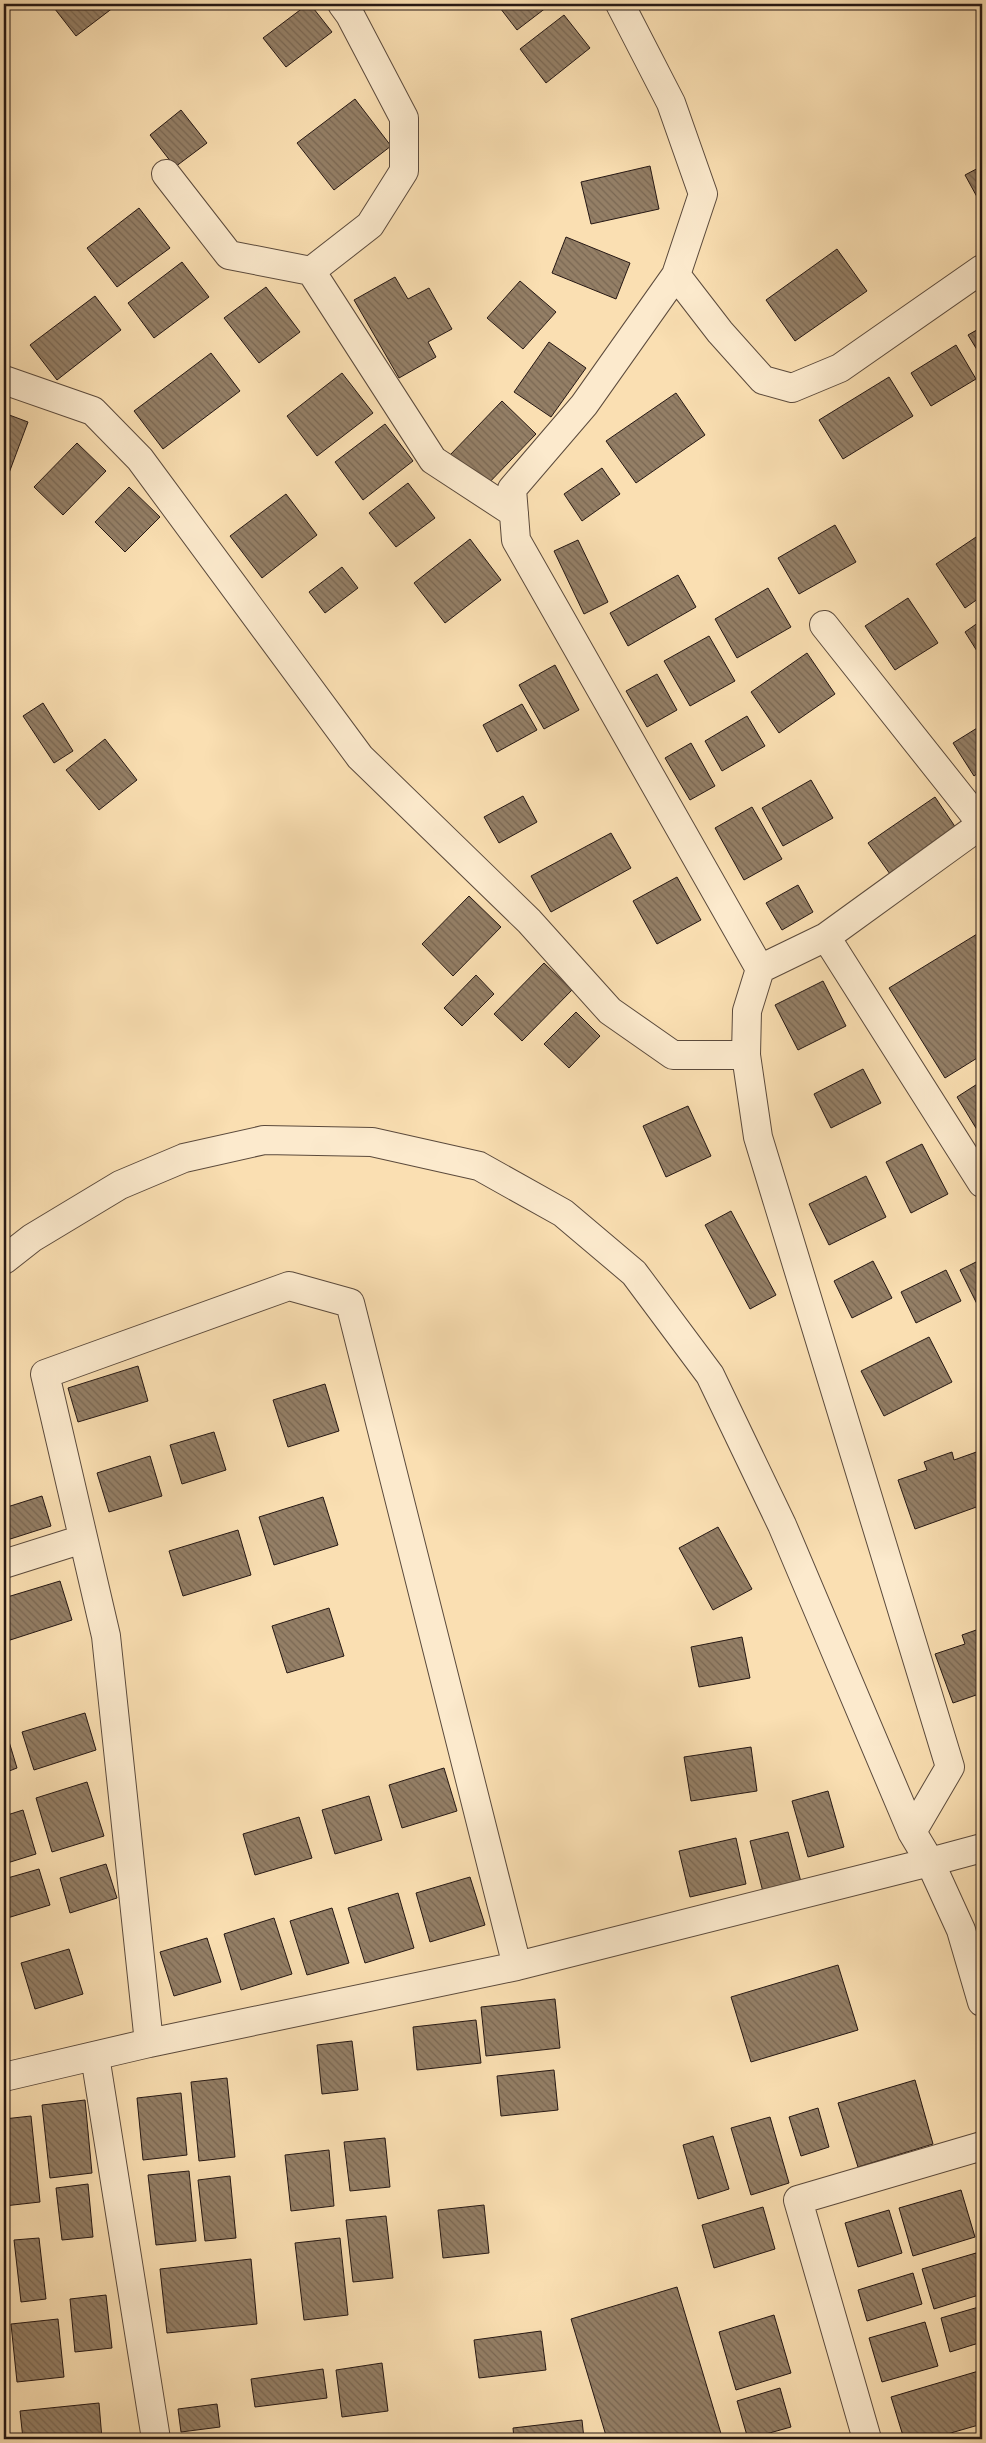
<svg xmlns="http://www.w3.org/2000/svg" width="986" height="2443" font-family="'Libre Caslon Text',serif">
	<style>
		.building { fill: url(#building-back-hatch); stroke: #261814 }
		.lines { fill: none; stroke-linecap: round; stroke-linejoin: round }
		.minor-casing { stroke: #5b4a3c; stroke-width: 30 }
		.minor { stroke: #fceacd; stroke-width: 28 }
	</style>
	<defs>
		<pattern id="building-back-hatch" width="6" height="6" patternUnits="userSpaceOnUse" patternTransform="scale(1.25)"><rect width="6" height="6" fill="#947f66"/><path d="M-1 5l2 2M0 0l6 6M5-1l2 2" fill="none" stroke="#796753"/></pattern>
	</defs>
	<rect width="100%" height="100%" fill="#fadfb2"/>
	<filter id="stains"><feTurbulence type="fractalNoise" baseFrequency=".004" numOctaves="4"/><feColorMatrix values="0 0 0 0 .2 0 0 0 0 .09 0 0 0 0 .02 0 0 0 .5 -.17"/></filter>
	<radialGradient id="worn" r=".72"><stop offset=".6" stop-color="#630" stop-opacity="0"/><stop offset="1" stop-color="#630" stop-opacity=".3"/></radialGradient>
	<path class="building" d="M51,4H118L76,36Z
		M308,4H310L332,32L286,67L263,38Z
		M497,4H551L517,30Z
		M564,15L590,48L546,83L520,49Z
		M355,99L391,146L334,190L297,143Z
		M181,110L207,143L175,167L150,135Z
		M650,166L659,209L591,224L581,182Z
		M982,166V206L965,175Z
		M139,208L170,248L117,287L87,248Z
		M566,237L630,263L616,299L552,273Z
		M837,249L867,291L795,341L766,300Z
		M182,262L209,297L154,338L128,303Z
		M395,277L408,299L429,288L452,329L428,342L436,357L399,378L354,300Z
		M520,281L556,312L523,349L487,318Z
		M266,287L300,332L259,363L224,318Z
		M95,296L121,330L57,380L30,345Z
		M982,327V358L968,335Z
		M549,342L586,368L551,417L514,392Z
		M956,345L976,379L931,406L911,373Z
		M211,353L240,391L163,449L134,411Z
		M342,373L373,413L317,456L287,416Z
		M889,377L913,416L843,459L819,420Z
		M676,393L705,435L636,483L606,441Z
		M502,401L536,434L484,488L450,455Z
		M4,413L28,422L9,473L4,470Z
		M385,424L413,461L363,500L335,462Z
		M77,443L106,471L63,515L34,487Z
		M602,468L620,494L582,521L564,494Z
		M408,483L435,518L396,547L369,513Z
		M129,487L160,517L125,552L95,522Z
		M286,494L317,535L262,578L230,536Z
		M835,525L856,562L799,594L778,558Z
		M982,533V596L965,608L936,564Z
		M470,539L501,580L445,623L414,583Z
		M578,540L608,602L584,614L554,551Z
		M342,567L358,588L325,613L309,592Z
		M678,575L696,607L628,646L610,613Z
		M768,588L791,627L737,658L715,619Z
		M908,598L938,643L895,670L865,626Z
		M982,620V659L965,632Z
		M709,636L735,681L690,706L664,661Z
		M807,653L835,694L779,733L751,692Z
		M555,665L579,710L544,729L519,685Z
		M657,674L677,710L647,727L626,691Z
		M43,703L73,751L54,763L23,716Z
		M522,704L537,730L497,752L483,725Z
		M747,716L765,746L722,771L705,741Z
		M982,725V770L974,776L953,743Z
		M105,739L137,780L99,810L66,770Z
		M691,743L715,786L690,800L665,758Z
		M811,780L833,818L783,846L762,808Z
		M523,796L537,822L499,843L484,817Z
		M935,797L956,828L890,874L868,843Z
		M752,807L782,859L744,880L715,828Z
		M611,833L631,868L551,912L531,876Z
		M677,877L701,920L657,944L633,901Z
		M798,885L813,912L782,930L766,903Z
		M469,896L501,927L453,976L422,944Z
		M982,931V1055L945,1078L889,988Z
		M544,963L572,990L522,1041L494,1014Z
		M476,975L494,994L462,1026L444,1008Z
		M823,981L846,1026L798,1050L775,1005Z
		M576,1012L600,1036L569,1068L544,1044Z
		M863,1069L881,1103L831,1128L814,1094Z
		M982,1081V1138L957,1097Z
		M688,1106L711,1156L666,1177L643,1126Z
		M922,1144L948,1194L911,1213L886,1162Z
		M866,1176L886,1217L829,1245L809,1204Z
		M731,1211L776,1295L750,1309L705,1225Z
		M982,1259V1309L980,1310L960,1270Z
		M873,1261L892,1298L852,1318L834,1281Z
		M946,1270L961,1301L916,1323L901,1292Z
		M929,1337L952,1382L884,1416L861,1371Z
		M138,1366L148,1401L78,1422L68,1388Z
		M325,1384L339,1431L288,1447L273,1400Z
		M214,1432L226,1470L182,1484L170,1445Z
		M982,1450V1505L915,1529L898,1480L927,1470L924,1462L952,1452L954,1460Z
		M150,1456L162,1496L109,1512L97,1473Z
		M42,1496L51,1526L4,1541V1508Z
		M323,1497L338,1545L274,1565L259,1517Z
		M718,1527L752,1589L713,1610L679,1548Z
		M238,1530L251,1575L183,1596L169,1551Z
		M60,1581L72,1620L4,1642V1598Z
		M329,1608L344,1656L287,1673L272,1626Z
		M982,1628V1693L953,1703L935,1654L965,1644L962,1635Z
		M742,1637L750,1678L699,1687L691,1647Z
		M85,1713L96,1750L34,1770L22,1732Z
		M4,1725L17,1768L4,1773Z
		M751,1747L757,1791L691,1801L684,1757Z
		M444,1768L457,1811L402,1828L389,1785Z
		M87,1782L104,1836L52,1852L36,1798Z
		M828,1791L844,1847L808,1857L792,1801Z
		M369,1796L382,1840L335,1854L322,1810Z
		M23,1810L36,1854L4,1864V1816Z
		M299,1817L312,1858L255,1875L243,1834Z
		M788,1832L801,1882L763,1892L750,1841Z
		M736,1838L746,1884L690,1897L679,1851Z
		M106,1864L117,1898L70,1913L60,1878Z
		M39,1869L50,1905L4,1919V1879Z
		M470,1877L485,1925L430,1942L416,1893Z
		M398,1893L414,1948L365,1963L348,1908Z
		M332,1908L349,1963L307,1975L290,1921Z
		M274,1918L292,1974L241,1990L224,1934Z
		M207,1938L221,1982L174,1996L160,1952Z
		M69,1949L83,1994L35,2009L21,1963Z
		M838,1965L858,2030L751,2062L731,1997Z
		M555,1999L560,2048L486,2056L481,2007Z
		M476,2020L481,2063L417,2070L413,2027Z
		M352,2041L358,2090L322,2094L317,2045Z
		M554,2070L558,2110L501,2116L497,2076Z
		M227,2078L235,2157L199,2161L191,2082Z
		M915,2080L933,2144L858,2167L838,2103Z
		M181,2093L187,2155L143,2160L137,2098Z
		M85,2100L92,2173L50,2178L42,2105Z
		M818,2108L829,2147L801,2156L789,2117Z
		M31,2116L40,2202L4,2206V2119Z
		M770,2117L789,2183L751,2195L731,2128Z
		M713,2136L729,2189L698,2199L683,2145Z
		M385,2138L390,2187L350,2191L344,2142Z
		M329,2150L334,2206L291,2211L285,2155Z
		M189,2171L196,2241L156,2245L148,2175Z
		M230,2176L236,2238L205,2241L198,2180Z
		M88,2184L93,2237L62,2240L56,2188Z
		M961,2190L975,2237L913,2256L899,2208Z
		M484,2205L489,2253L443,2258L438,2210Z
		M763,2207L775,2249L714,2268L702,2225Z
		M889,2210L902,2253L858,2267L845,2223Z
		M386,2216L393,2278L353,2282L346,2220Z
		M39,2238L46,2299L21,2302L14,2240Z
		M340,2238L348,2315L304,2320L295,2243Z
		M976,2253L982,2273V2294L934,2309L922,2269Z
		M251,2259L257,2324L167,2333L160,2269Z
		M913,2273L922,2304L867,2321L858,2290Z
		M677,2287L722,2437L716,2439H607L571,2319Z
		M106,2295L112,2348L75,2352L70,2299Z
		M982,2306V2342L950,2352L941,2318Z
		M774,2315L791,2373L736,2390L719,2332Z
		M58,2319L64,2377L17,2382L11,2324Z
		M925,2322L938,2366L882,2382L869,2338Z
		M541,2331L546,2370L479,2378L474,2340Z
		M382,2363L388,2411L342,2417L336,2370Z
		M323,2369L327,2398L255,2407L251,2379Z
		M982,2370V2424L930,2439H904L891,2397Z
		M780,2388L791,2427L748,2439L737,2401Z
		M99,2403L102,2439H23L20,2411Z
		M217,2404L220,2427L181,2432L178,2409Z
		M582,2420L584,2439H514L513,2428Z
		M490,2435L491,2439H454Z"/>
	<g class="lines">
		<defs>
			<path id="minor" d="M620,4L671,103L703,194L676,275L584,405L512,489L516,540L760,969
				M166,174L229,255L311,271L433,460L514,513
				M311,271L370,225L404,171V118L350,15L342,4
				M676,275L720,332L763,380L792,388L840,368L982,269
				M4,380L93,411L140,459L360,757L529,921L610,1011L673,1055H746
				M824,625L982,824
				M826,937L982,1183
				M4,1260L32,1238L120,1185L184,1158L264,1140L372,1142L479,1166L563,1213L634,1273L710,1375L782,1525L912,1832L930,1862L517,1966L149,2043L4,2077
				M4,1564L83,1539
				M912,1832L950,1767L758,1137L746,1055L747,1011L760,969L826,937L982,824
				M982,1848L930,1862L961,1930L982,2002
				M149,2043L106,1636L45,1374L289,1286L350,1303L517,1966
				M95,2056L156,2439
				M867,2439L798,2200L982,2146"/>
		</defs>
		<use href="#minor" class="minor-casing"/>
		<use href="#minor" class="minor"/>
	</g>
	<rect width="986" height="2443" fill="none" stroke="#fadfb2" stroke-width="20"/>
	<rect x="5" y="5" width="976" height="2433" fill="none" stroke="#261814" stroke-width="2.5"/>
	<rect x="10" y="10" width="966" height="2423" fill="none" stroke="#261814"/>
	<rect width="100%" height="100%" filter="url(#stains)"/>
	<rect width="100%" height="100%" fill="url(#worn)"/>
</svg>
